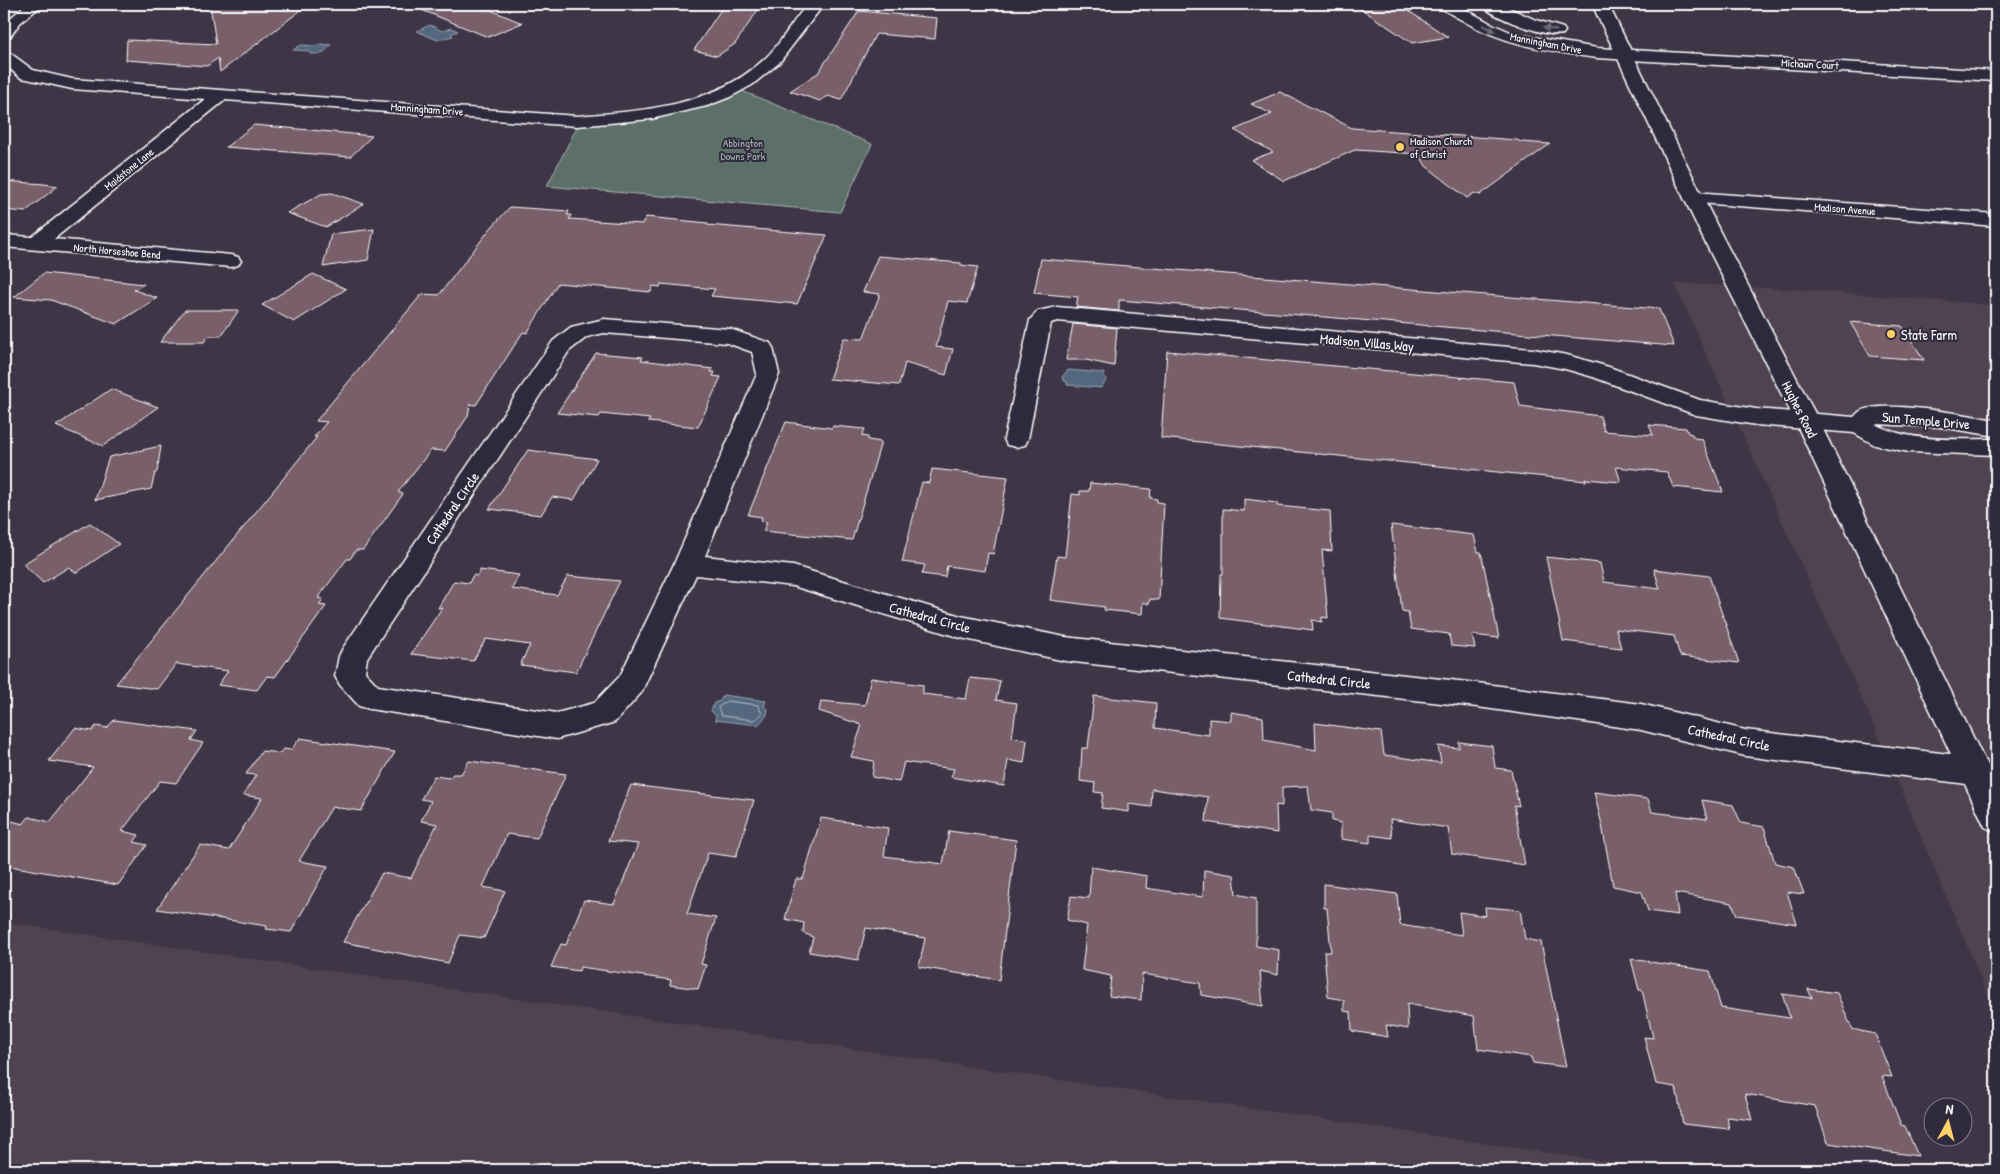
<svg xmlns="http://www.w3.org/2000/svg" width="2000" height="1174" font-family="'Patrick Hand',sans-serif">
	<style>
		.built { fill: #4f4251 }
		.green { fill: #5b6f69; stroke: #adb7b4 }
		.water { fill: #53677e; stroke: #98a4b2 }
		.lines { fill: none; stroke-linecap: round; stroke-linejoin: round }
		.shore { stroke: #bac2cb; stroke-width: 1 }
		.building { fill: #785f6b; stroke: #fff }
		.minor-casing { stroke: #fff; stroke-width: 3 }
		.secondary-casing { stroke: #fff; stroke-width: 3 }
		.minor { fill: #2f2a3d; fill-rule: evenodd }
		.secondary { fill: #2f2a3d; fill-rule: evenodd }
		.oneway { fill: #6d6a77 }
		.poi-dot { fill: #ffd166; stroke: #2f2a3d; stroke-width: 2 }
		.labels { text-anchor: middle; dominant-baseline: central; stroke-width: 4; stroke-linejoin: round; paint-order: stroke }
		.far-street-label { font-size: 11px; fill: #fff; stroke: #2f2a3d }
		.far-poi-label { font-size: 11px; fill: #fff; stroke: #2f2a3d; text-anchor: start }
		.far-park-label { font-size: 11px; fill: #adb7b4; stroke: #2f2a3d }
		.poi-label { font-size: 14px; fill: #fff; stroke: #2f2a3d; text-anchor: start }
		.street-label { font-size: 14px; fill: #fff; stroke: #2f2a3d }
	</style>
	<rect width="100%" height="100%" fill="#3e3546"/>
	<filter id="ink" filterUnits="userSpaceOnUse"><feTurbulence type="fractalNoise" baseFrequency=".02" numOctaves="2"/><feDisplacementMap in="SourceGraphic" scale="10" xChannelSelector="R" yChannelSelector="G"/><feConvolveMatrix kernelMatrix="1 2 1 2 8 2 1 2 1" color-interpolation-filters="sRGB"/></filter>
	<g filter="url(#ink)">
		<path class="built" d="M1674,283L1803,290L1996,305V1015L1879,737Z
			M4,922L1663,1170H4Z"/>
		<path class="green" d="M742,91L872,144L840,212L547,186L578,125C635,122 689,113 742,91Z"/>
		<path class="water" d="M430,25L442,31L451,28L458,31L451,34L453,36L437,40L417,31Z
			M321,44L331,45L322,54H310L309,51L293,50L301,45L315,46Z
			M1068,370L1104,373V377L1107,379L1101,388L1067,385V382L1063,380L1062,377Z
			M723,695L766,701L764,706L768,709L767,715L758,725L715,720L716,716L711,711L714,703L720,701Z"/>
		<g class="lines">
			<path class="shore" d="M727,701L758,705L762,714L754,720L722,716L718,708Z"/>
		</g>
		<path class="building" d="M210,4H309L220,72L218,58L207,66L126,60L127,40L216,44Z
			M407,4H476L522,23L488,37Z
			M1354,4H1398L1448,37L1412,43Z
			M724,5L760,7L735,44L717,56L694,50Z
			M859,11L937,18L935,39L876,34L841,100L828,96L820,101L790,91L818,73Z
			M1280,92L1352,128L1517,140L1521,142L1550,144L1480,195L1474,193L1467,198L1426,166L1419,154L1355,150L1284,181L1251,160L1273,152L1234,130L1272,114L1251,104Z
			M254,125L332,132L372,136L350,157L226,147Z
			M4,181L44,184L58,186L25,212L4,210Z
			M332,193L364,204L326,227L287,213L321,194Z
			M510,207L569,211L567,215H572L569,219L642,224L646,217L708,223L707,225L827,235L797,304L711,296L715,289L661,284L660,287L653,286L651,292L558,283L527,333L523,332L476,405L470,404L468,416L445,451L431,450L398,492L403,494L363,550H356L350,559H347L318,598L323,599L319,605L326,606L275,677L267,676L257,690L218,685L228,671L176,664L157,689L116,684L317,437H314L327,422L316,421L422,294L439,295L490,229Z
			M374,229L368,260L323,267L331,234Z
			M878,256L961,263V265L978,267L967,303L948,301L936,347L953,349L946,375L905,363L899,385L829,379L844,338L863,339L880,294L863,292Z
			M1041,259L1659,309L1674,346L1119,300V311L1076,307L1078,297L1034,293Z
			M44,273L144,284L134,290L157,298L116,324L51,300L14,297Z
			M313,274L346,289L294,322L262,305Z
			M185,310H239L221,336H209L204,342H160Z
			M1850,322L1902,326L1924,360L1870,356Z
			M1073,324L1117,328L1114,366L1086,360H1066Z
			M1167,351L1514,382L1520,406L1600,416L1604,431L1653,435L1649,425L1686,428L1688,433L1692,434L1694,438L1702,439L1723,492L1673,487L1667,472L1616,467L1621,482L1585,479L1586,481L1161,438Z
			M596,353L643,357L641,360L713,369L711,372H715L713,376L721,377L698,427L648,422L650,419L601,414L599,417L557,413Z
			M111,389L158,407L103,446L56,426Z
			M786,422L832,428L833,426L865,429L862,436L868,437V440L881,442L852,540L763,531L767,522L761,521L762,517L748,515Z
			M161,446L157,472L155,473L151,489L95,500L109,457Z
			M528,450L597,459L574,500L552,497L541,515L489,509Z
			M932,469L1008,477L993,554L988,553L985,571L947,566L945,577L922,574L925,565L902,562L922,482L929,483Z
			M1090,483L1151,489L1150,498L1157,499V502L1164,503L1159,600L1150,599L1149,604L1143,602L1142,614L1104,610L1105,607L1050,600L1057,556L1065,557L1072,494L1080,495V491H1089Z
			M1244,499L1277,503V506L1330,511L1332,551L1322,550L1328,618L1322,617V622L1312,620L1313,630L1220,618L1221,574H1223V509L1244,511Z
			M90,523L119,544L76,573L69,567L43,583L23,564Z
			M1391,525L1474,535L1478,552H1481L1499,638L1472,635L1475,648L1451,646L1449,634L1411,629L1408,612L1402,611Z
			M1546,557L1600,563L1604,582L1660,589L1654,569L1709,576L1739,663L1680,656L1674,636L1616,629L1621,648L1563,641Z
			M480,570L519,575L512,589L557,595L568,576L620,581L576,672L520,665L530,645L486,639L473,661L411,654L442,608H438L454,581L469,583L473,575L477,576Z
			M871,678L923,685V694L966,699L970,678L1000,681L996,700L1017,703L1012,737L1027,740L1024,763L1008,760L1004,786L951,777L954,769L904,762L899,782L872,777L874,761L851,757L862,725L819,711L821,701L865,705Z
			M1094,696L1156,703L1155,728L1209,735V719L1231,721V712L1263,717L1264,740L1316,750L1315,723L1381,732L1384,755L1441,763L1438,746L1459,748V742L1492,746L1495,768L1511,770L1519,806L1514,805L1525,865L1452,854L1448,828L1390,819L1392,838L1370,835V843L1341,839V823L1332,821V813L1311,810L1308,786L1282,787V806L1276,805L1277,833L1206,822L1208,797L1152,789L1151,807L1129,804V812L1101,808L1103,793L1094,792L1095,783L1080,781L1082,748H1088Z
			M114,720L197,731L191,740L203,743L176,783L160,781L122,831L139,835L134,842L147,845L118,885L4,865V819L23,824L29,817L50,822L93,767L49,761L75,728L92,731L96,726L107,728Z
			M300,738L395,752L361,811L332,807L299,861L328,866L291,932L266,929L267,926L157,909L200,845L229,850L262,798L243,795L256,775L246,774L262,751L280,753L283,749L291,750Z
			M469,761L566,774L537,838L507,834L483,887L505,891L484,938L460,935L448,963L343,942L382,873L411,878L437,824L421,821L431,801L421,799L434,776L449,778L453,774H461Z
			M631,785L754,800L736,857L708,853L687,914L716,918L701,964L706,965L698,989L670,985L671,980L580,967L579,971L551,967L561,944L566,945L584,900L614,904L638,844L608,841Z
			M1594,792L1648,799L1652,812L1707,819L1702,800L1733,805L1741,823L1764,827L1775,863L1794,867L1804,894L1787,892L1797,924L1737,915L1732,903L1675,893L1678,915L1648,911L1642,892L1613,886L1602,825Z
			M821,818L888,828L884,856L943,864L949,831L1016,840L999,980L919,967L925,938L866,928L858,960L809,952L813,937L803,933L804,923L785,919L796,879H803Z
			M1091,867L1147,876L1146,888L1203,897L1204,870L1234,875L1236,894L1256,898V946L1279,950L1278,975L1260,971L1263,1006L1201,995L1200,983L1142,974L1141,1000L1109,996L1111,976L1082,970L1087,925L1067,920L1071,896L1089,898Z
			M1324,884L1397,894L1400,925L1462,935L1459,912L1486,916L1485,907L1520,910L1525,939L1541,942L1566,1067L1533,1063L1531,1057L1478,1049L1474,1016L1407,1004L1408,1029L1386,1025L1388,1037L1352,1031L1351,1012L1344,1011V1000L1328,997L1324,952H1331L1327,908H1324Z
			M1631,959L1710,971L1721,1008L1790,1018L1782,994L1812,998L1808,989L1837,993L1852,1029L1875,1034L1892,1077L1882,1076L1901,1125L1905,1126L1918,1156L1828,1143L1815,1106L1745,1094L1752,1120L1727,1117L1729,1129L1683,1124L1676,1087L1656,1084L1644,1037L1653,1038L1642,990H1639Z"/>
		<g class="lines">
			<defs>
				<path id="minor" d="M26,4H43L20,23L10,37L4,39V24Z
					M808,4H824L779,63L752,85L730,97L707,106L651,119L577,126L225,100L54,239L231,255L238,257L241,261L238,265L231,267L4,247V235L32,237L205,99L72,89L27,79L21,78L4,64V51L10,53L33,70L72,79L577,116C640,111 710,107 760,63C780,47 791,22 808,4Z
					M1438,4H1456L1490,23L1515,34L1597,48L1996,71V81L1597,58C1549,51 1503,45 1460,19C1453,15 1443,11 1438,4Z
					M1481,4H1500L1536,20L1563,28L1565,31L1563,34C1547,38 1491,17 1481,4Z
					M1694,192L1996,214V226L1687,202L1684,198L1687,194Z
					M1057,307L1533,349L1567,355L1609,367L1700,400L1756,409L1854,417C1857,414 1859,411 1863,410C1889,400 1967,415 1996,420V436L1940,427L1875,424C1911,443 1957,439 1996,439V455L1909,452L1875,445L1854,433L1756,425L1696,415L1593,377L1565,369L1533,363L1057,321L1051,323L1028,439L1025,445L1016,447L1007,445L1004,439L1030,320L1038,311Z
					M604,319L730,329L770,343L773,348L779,374L705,556L793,566L961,616L1065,637L1477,683L1641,704L1745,730L1975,757L1986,761L1991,771L1986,781L1975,785L1745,756L1641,730L1477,707L1065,661L961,638L793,586L696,575L641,693L615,722L557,739L370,709L359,706L340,685L335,676L339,656L343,648L553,341L571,327ZM604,333L727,343L752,352L757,374L674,564L620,676L594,703L557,713L378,686L365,672L367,658L569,351L587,337Z"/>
				<path id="secondary" d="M1592,4H1608L1720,232L1820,423L1996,784V832L1985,827L1796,423L1700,232Z"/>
			</defs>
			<use href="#minor" class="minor-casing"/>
			<use href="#secondary" class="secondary-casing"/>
			<use href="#minor" class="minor"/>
			<use href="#secondary" class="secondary"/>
		</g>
		<defs><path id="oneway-solid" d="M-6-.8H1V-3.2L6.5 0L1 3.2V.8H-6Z" transform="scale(1.25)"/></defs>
		<g class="oneway">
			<use href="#oneway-solid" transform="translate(1489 28) rotate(25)"/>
			<use href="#oneway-solid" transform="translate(1550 29) rotate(-169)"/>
		</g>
	</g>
	<g class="poi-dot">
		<circle cx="1400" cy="147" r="5"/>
		<circle cx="1891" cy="334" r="5"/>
	</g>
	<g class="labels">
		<g class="far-street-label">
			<text transform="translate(1546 43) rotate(11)">Manningham Drive</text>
			<text transform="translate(1810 64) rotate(3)">Michawn Court</text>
			<text transform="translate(427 109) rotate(4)">Manningham Drive</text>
			<text transform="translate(129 169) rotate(-39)">Maidstone Lane</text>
			<text transform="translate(1845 209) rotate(4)">Madison Avenue</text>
			<text transform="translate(117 251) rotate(5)">North Horseshoe Bend</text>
		</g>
		<g class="far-poi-label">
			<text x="1410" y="141">Madison Church<tspan x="1410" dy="13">of Christ</tspan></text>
		</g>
		<g class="far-park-label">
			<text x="743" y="143">Abbington<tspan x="743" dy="13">Downs Park</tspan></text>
		</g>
		<g class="poi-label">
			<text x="1901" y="334">State Farm</text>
		</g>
		<g class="street-label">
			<text transform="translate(1367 342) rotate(5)">Madison Villas Way</text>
			<text transform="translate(1800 409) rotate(63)">Hughes Road</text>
			<text transform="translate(1926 420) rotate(5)">Sun Temple Drive</text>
			<text transform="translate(452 508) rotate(-56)">Cathedral Circle</text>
			<text transform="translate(930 617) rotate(15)">Cathedral Circle</text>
			<text transform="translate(1329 679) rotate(6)">Cathedral Circle</text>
			<text transform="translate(1729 737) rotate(12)">Cathedral Circle</text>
		</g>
	</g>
	<rect width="2000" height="1174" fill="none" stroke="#2f2a3d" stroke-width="20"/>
	<rect x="10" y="10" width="1980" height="1154" fill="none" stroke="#fff" stroke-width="2" filter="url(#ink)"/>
	<g transform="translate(1948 1122) rotate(7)"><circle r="24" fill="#2f2a3d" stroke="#827f8b"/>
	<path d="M0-4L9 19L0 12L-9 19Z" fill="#ffd166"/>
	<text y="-8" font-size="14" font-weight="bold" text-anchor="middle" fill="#ffffff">N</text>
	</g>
</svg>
